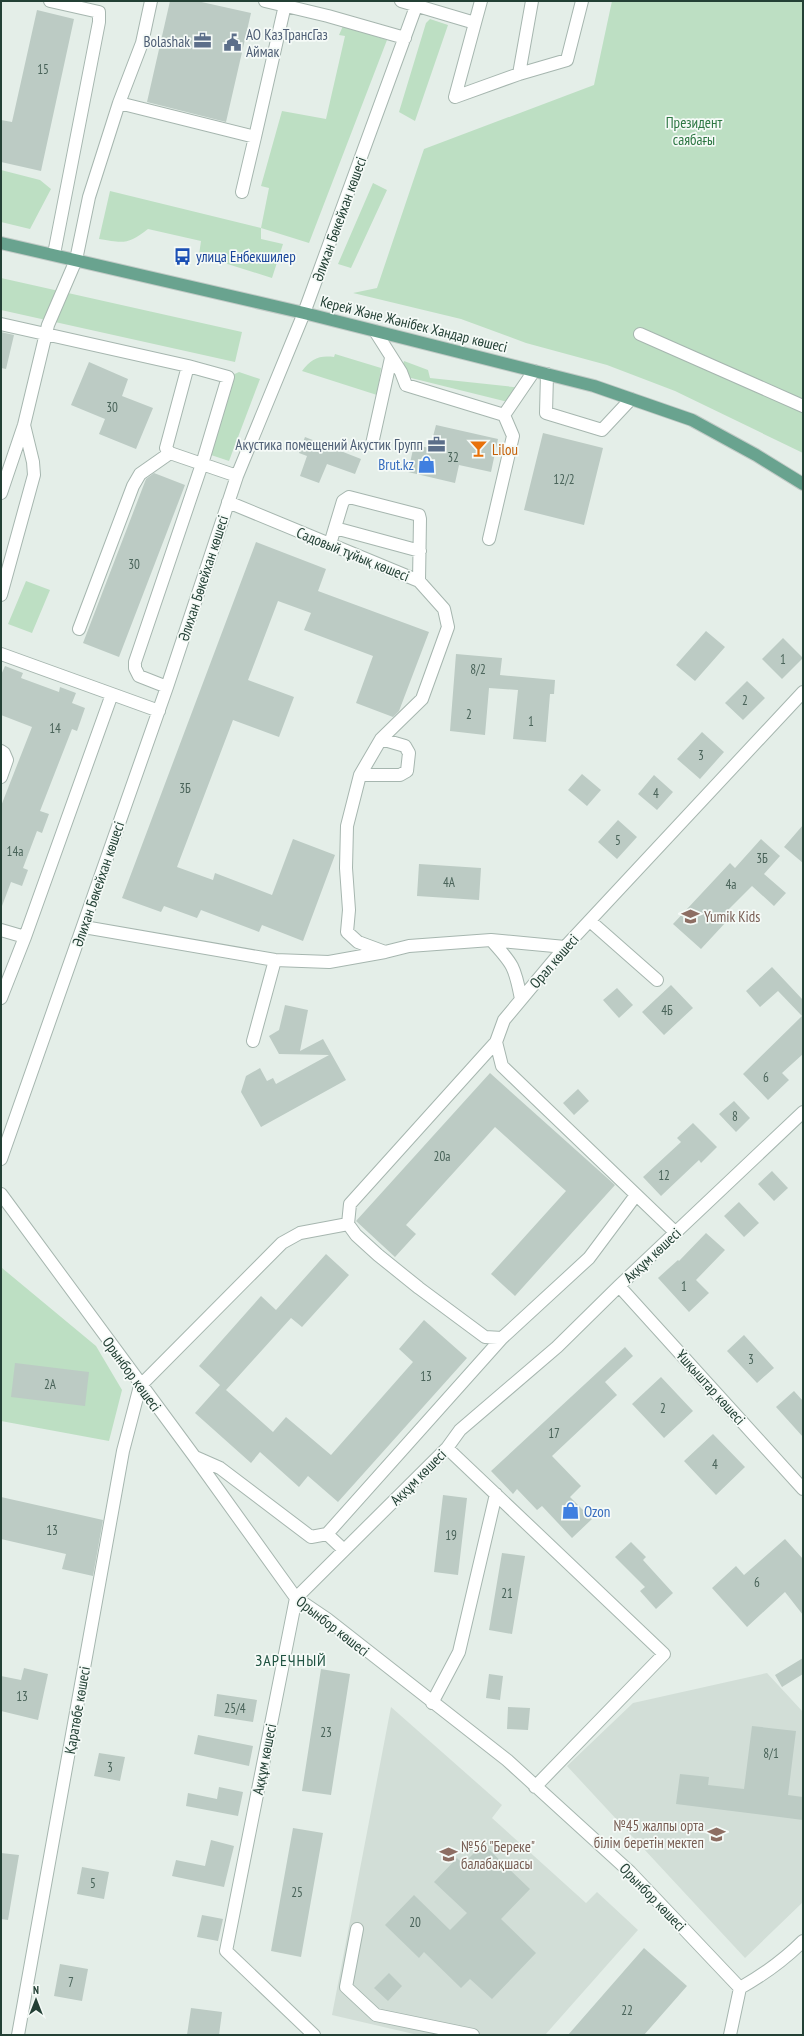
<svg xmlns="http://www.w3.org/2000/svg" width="804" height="2036" font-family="'PT Sans Narrow',sans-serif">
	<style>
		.built { fill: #d2ded7 }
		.green { fill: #bddfc3 }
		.building { fill: #bccbc4 }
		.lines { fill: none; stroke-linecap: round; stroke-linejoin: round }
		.minor-casing { stroke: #a6b6af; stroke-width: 14 }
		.major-casing { stroke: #c1cac6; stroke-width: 14 }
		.minor { stroke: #fff; stroke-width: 12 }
		.major { stroke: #69a38f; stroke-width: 12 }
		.labels { text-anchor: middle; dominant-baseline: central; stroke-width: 3.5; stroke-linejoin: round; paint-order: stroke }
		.number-label { font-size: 13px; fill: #496359 }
		.service-label { font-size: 15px; fill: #4e5e75; stroke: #f5faf7; text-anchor: end }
		.park-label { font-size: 15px; fill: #2d7743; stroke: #f5faf7 }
		.street-label { font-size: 15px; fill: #234035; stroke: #f5faf7 }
		.transit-label { font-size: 15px; fill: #164399; stroke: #f5faf7; text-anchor: start }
		.food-label { font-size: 15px; fill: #c56008; stroke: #f5faf7; text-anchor: start }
		.shop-label { font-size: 15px; fill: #366cbe; stroke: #f5faf7; text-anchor: end }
		.education-label { font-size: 15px; fill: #785e54; stroke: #f5faf7; text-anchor: start }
		.neighbourhood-label { font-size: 16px; letter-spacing: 1px; fill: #1f5241; stroke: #f5faf7 }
	</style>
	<rect width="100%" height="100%" fill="#e4eee8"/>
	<path class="built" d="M767,1673L803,1712V1902L745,1958L567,1766L633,1703Z
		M391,1707L502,1805L492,1818L586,1903L597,1892L638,1930L545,2035H418L332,2015Z"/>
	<path class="green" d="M612,1H803V453L675,391L607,365L526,343L461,319L353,293L377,288L424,149L594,85Z
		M430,19L448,25L415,121L399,112L426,23Z
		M343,26L387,40L309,243L261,228V239L283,244L272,278L199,255L201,241L148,229C128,245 123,243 99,239L110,191L261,228L269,188L261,186L282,111L326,119L345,36L339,35Z
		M1,170L40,180L51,189L30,229L1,222Z
		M373,183L387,190L351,268L338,264Z
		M1,278L242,332L235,362L1,310Z
		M335,354L381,368L377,395L302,371C311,359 319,355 334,357Z
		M404,361L428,370L430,378L523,388L512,403L403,376L401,372Z
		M239,372L260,379L229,461L205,453L228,377Z
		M26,581L50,590L32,633L8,624Z
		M2,1268L96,1346L122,1390L109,1441L1,1421Z"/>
	<path class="building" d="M170,1H197L251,13L226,122L147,102Z
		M37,10L74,19L41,171L1,162V120L12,122Z
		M1,332L14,335L6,369L1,368Z
		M89,362L128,379L122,396L153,408L136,449L99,434L105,419L71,405Z
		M436,425L498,439L491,472L459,465L455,483L408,472L414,445L430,448Z
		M543,433L603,448L584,525L524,510Z
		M305,437L361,459L355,474L327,464L319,483L300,476L307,456L299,453Z
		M154,473L185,485L119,657L83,643L146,479Z
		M256,542L326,569L318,591L429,632L399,711L393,717L356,703L373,656L304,630L311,613L278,601L248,680L294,697L279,737L233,720L177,867L213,880L215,873L272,895L293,839L335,855L303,941L262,925L259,932L201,910L197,918L164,906L161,912L122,898Z
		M706,631L725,647L695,681L676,665Z
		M783,638L803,658L782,679L762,659Z
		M456,654L502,658L500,675L555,680L554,694H550L546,742L513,739L518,690L489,688L485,735L450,731Z
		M5,666L23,673L21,678L59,692L60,687L76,693L72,703L85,708L77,731L72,729L40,811L49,814L42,833L37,831L23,868L28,870L22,886L11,882L2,906L1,806L32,727L1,715V675Z
		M747,681L765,698L743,720L725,703Z
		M702,732L724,752L700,779L677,759Z
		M582,774L601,790L587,806L568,790Z
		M654,775L673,792L657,810L638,794Z
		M618,820L637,837L617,859L598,842Z
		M803,825V863L784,847Z
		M761,839L780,856L764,874L786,893L774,906L752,886L721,917L726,922L701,949L673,924L730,863L735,868Z
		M419,864L481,868L479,900L417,896Z
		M772,967L803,1000V1054L782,1073L789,1080L768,1100L743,1074L802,1016L778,991L760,1007L746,991Z
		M671,985L693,1008L664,1035L642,1012Z
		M617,988L633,1005L619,1018L603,1000Z
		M285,1005L308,1010L300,1051L323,1039L346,1080L261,1127L241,1092L246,1076L260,1068L267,1081L273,1078L276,1084L329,1055L279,1054L269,1036L279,1030Z
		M490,1073L615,1185L515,1296L491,1274L566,1191L495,1127L406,1225L416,1234L395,1257L356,1221Z
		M578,1089L589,1101L574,1115L563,1103Z
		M734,1101L750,1118L736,1132L719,1114Z
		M693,1123L717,1147L701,1163L699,1160L661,1196L643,1177L681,1142L677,1138Z
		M772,1171L788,1188L774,1201L758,1184Z
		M739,1202L759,1223L744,1237L724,1216Z
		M706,1233L725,1250L696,1280L709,1293L689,1312L658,1278L678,1260L679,1261Z
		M326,1254L349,1275L302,1327L291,1318L226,1390L273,1432L286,1417L331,1455L413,1362L399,1349L424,1320L467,1358L338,1502L308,1476L299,1487L260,1452L251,1463L195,1413L220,1385L199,1366L261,1296L276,1310Z
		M744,1335L774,1368L757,1383L727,1351Z
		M625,1347L633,1356L605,1382L617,1395L552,1456L581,1486L570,1497L592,1519L572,1538L542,1506L537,1510L517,1489L513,1494L491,1471Z
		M15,1363L89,1372L85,1406L11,1397Z
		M661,1377L693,1411L664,1438L632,1404Z
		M794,1391L803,1401V1437L776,1407Z
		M713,1434L745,1467L716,1495L684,1461Z
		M443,1495L467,1498L458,1575L434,1572Z
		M1,1497L103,1520L93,1576L62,1569L66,1554L1,1539Z
		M785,1539L803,1559V1615L785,1592L747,1627L712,1588L736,1566L744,1575Z
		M631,1542L646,1557L643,1560L673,1593L656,1609L640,1591L645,1587L615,1557Z
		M502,1553L525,1556L512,1634L489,1630Z
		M803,1658V1674L782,1687L775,1675Z
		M24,1668L48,1674L38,1720L1,1711V1676L21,1680Z
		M321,1669L350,1674L331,1795L302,1791Z
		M489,1674L503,1676L500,1700L486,1698Z
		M217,1694L257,1700L253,1722L214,1716Z
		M508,1707L530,1708L528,1730L507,1729Z
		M752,1726L796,1731L788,1795L803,1797V1820L676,1804L680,1774L709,1777L708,1785L744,1789Z
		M198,1735L253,1746L249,1766L194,1754Z
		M99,1753L125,1757L120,1781L94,1776Z
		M219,1787L243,1792L238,1816L186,1806L188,1793L217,1799Z
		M293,1828L323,1833L301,1957L271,1951Z
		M211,1840L234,1846L224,1887L172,1876L176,1860L205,1866Z
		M483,1844L530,1889L501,1919L536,1953L492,1999L470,1979L461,1988L424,1952L419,1958L385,1925L414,1895L450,1930L467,1913L434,1882L457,1858L463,1864Z
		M1,1853L19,1855L8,1920L1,1919Z
		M82,1867L109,1872L104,1899L77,1894Z
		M202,1915L223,1919L218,1941L197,1937Z
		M644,1948L687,1986L644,2035H568Z
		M60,1964L88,1969L82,2001L54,1996Z
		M389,1973L402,1986L388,2001L374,1988Z
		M191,2008L222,2012L219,2035H187Z"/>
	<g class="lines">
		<defs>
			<path id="minor" d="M50,1L99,12V22L54,254
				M265,1L328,16L405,38
				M401,1L475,23L455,97L519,74L567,60L582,1
				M475,23L481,1
				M519,74L532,1
				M119,103L255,137L242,192
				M255,137L285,5
				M1,324L188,366L228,377L202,464L135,662V668L139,676L167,687
				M375,331L401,372L406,385L504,415L534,371
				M640,334L803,406
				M188,366L166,448L170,453L237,476
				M547,374L546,413L602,430L631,399
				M372,444L391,358
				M1,493L24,425L48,325L76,260L89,197L119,103L142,43L151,1
				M228,502L419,581L444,609L448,627L422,699L381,739L360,775L347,826L346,868L349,910L347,932L358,942L385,952L409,946L491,940L565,947
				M335,528L420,551
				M489,539L513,436L504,415
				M330,544L343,501L349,497L419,515L420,519L419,581
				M1,595L34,475L33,462L24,425
				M79,629L133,486L140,474L170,453
				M1,654L159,711
				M1,751L4,753L7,760L1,777
				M360,775H400L407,771L409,753L405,746L381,739
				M590,921L657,980
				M84,927L275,960L329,962L385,952
				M1,930L25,937
				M491,940C513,964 515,967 521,999
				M1,998L25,937L112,694
				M253,1041L275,960
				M496,1042L350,1204L348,1224L356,1235L378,1255L419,1288L485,1337L502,1338L589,1258L636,1195
				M1,1159L167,687L237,476L304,313L418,1
				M1,1194L194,1456L296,1598L327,1619L507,1760L630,1872L740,1988
				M676,1233L502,1066L496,1042L504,1020L565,947L803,692
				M619,1286L803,1489
				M447,1448L664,1654L535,1787
				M195,1457L220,1468L311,1537L327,1534L502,1338
				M327,1534L344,1550
				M432,1703L459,1652L496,1494
				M357,1929L346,1987L376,2015L473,2035
				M740,1988C763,1975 784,1960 803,1941
				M18,2035L123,1451L140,1386L282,1243L300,1233L348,1224
				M314,2035L226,1951L296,1598L447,1448L460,1430L557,1347L619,1286L803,1112
				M730,2035L740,1988"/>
			<path id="major" d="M1,243L304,313L594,386L692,420L756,455L803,484"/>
		</defs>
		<use href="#minor" class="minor-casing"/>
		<use href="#major" class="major-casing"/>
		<use href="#minor" class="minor"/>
		<use href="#major" class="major"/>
	</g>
	<defs>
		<symbol id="office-bare" viewBox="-9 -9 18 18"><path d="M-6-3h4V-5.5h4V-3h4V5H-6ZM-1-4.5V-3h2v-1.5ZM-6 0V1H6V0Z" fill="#5c6f8a" stroke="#f5faf7" stroke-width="2.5" paint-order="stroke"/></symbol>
		<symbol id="civic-bare" viewBox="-9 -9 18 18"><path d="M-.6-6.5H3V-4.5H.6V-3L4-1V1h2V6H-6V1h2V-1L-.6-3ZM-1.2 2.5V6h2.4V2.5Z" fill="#5c6f8a" stroke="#f5faf7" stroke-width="2.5" paint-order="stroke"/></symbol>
		<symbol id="bus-bare" viewBox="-9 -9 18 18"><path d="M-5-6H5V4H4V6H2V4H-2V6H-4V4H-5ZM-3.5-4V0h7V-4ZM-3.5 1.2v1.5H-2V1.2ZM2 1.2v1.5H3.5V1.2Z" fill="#1a4fb4" stroke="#f5faf7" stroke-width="2.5" paint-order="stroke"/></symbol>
		<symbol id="bar-bare" viewBox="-9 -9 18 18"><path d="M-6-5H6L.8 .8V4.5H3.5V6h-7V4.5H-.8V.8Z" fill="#e8710a" stroke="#f5faf7" stroke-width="2.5" paint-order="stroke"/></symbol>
		<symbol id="shop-bare" viewBox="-9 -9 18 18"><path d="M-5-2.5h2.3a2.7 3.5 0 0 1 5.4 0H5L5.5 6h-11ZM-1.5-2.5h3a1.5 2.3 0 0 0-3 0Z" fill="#3f7fe0" stroke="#f5faf7" stroke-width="2.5" paint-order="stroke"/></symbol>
		<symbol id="school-bare" viewBox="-9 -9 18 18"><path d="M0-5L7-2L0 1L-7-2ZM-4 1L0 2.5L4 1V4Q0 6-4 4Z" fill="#8d6e63" stroke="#f5faf7" stroke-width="2.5" paint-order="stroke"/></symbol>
	</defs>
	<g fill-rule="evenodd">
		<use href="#office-bare" x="190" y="28" width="25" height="25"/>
		<use href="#civic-bare" x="220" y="30" width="25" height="25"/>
		<use href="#bus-bare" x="170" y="244" width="25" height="25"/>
		<use href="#office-bare" x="424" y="432" width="25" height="25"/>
		<use href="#bar-bare" x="466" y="436" width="25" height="25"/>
		<use href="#shop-bare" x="414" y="452" width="25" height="25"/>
		<use href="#school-bare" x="678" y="904" width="25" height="25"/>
		<use href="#shop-bare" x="558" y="1498" width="25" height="25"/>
		<use href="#school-bare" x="704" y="1822" width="25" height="25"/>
		<use href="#school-bare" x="436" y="1842" width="25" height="25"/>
	</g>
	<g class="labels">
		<g class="number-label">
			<text x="43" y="69">15</text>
			<text x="112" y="407">30</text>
			<text x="453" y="457">32</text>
			<text x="564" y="479">12/2</text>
			<text x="134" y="564">30</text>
			<text x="783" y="659">1</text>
			<text x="478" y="669">8/2</text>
			<text x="745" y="700">2</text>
			<text x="469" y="714">2</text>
			<text x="531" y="721">1</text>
			<text x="55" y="728">14</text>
			<text x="701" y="755">3</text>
			<text x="185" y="788">3Б</text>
			<text x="656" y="793">4</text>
			<text x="618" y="840">5</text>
			<text x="15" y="851">14а</text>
			<text x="762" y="858">3Б</text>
			<text x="449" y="882">4А</text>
			<text x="731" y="884">4а</text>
			<text x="667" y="1010">4Б</text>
			<text x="766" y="1077">6</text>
			<text x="735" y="1116">8</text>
			<text x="442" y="1156">20а</text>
			<text x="664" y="1175">12</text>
			<text x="684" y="1286">1</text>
			<text x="751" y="1359">3</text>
			<text x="426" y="1376">13</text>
			<text x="50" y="1384">2А</text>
			<text x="663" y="1408">2</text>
			<text x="554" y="1433">17</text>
			<text x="715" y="1464">4</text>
			<text x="52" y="1530">13</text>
			<text x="451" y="1535">19</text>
			<text x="757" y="1582">6</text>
			<text x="507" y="1593">21</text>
			<text x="22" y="1696">13</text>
			<text x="235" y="1708">25/4</text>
			<text x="326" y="1732">23</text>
			<text x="771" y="1753">8/1</text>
			<text x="110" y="1767">3</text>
			<text x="93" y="1883">5</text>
			<text x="297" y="1892">25</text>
			<text x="415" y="1922">20</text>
			<text x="71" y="1982">7</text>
			<text x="627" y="2010">22</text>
		</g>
		<g class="service-label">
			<text x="246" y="34" text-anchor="start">АО КазТрансГаз<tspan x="246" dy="17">Аймак</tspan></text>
			<text x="190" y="41">Bolashak</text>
			<text x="423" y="444">Акустика помещений Акустик Групп</text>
		</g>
		<g class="park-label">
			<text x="694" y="122">Президент<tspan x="694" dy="17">саябағы</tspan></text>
		</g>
		<g class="street-label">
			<text transform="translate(339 219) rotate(-70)">Әлихан Бөкейхан көшесі</text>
			<text transform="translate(414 324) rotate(14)">Керей Және Жәнібек Хандар көшесі</text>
			<text transform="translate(353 554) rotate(22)">Садовый тұйық көшесі</text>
			<text transform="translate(203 578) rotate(-72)">Әлихан Бөкейхан көшесі</text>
			<text transform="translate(98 884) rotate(-71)">Әлихан Бөкейхан көшесі</text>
			<text transform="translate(554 961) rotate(-49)">Орал көшесі</text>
			<text transform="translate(652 1255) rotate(-43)">Аққұм көшесі</text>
			<text transform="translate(132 1374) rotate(54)">Орынбор көшесі</text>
			<text transform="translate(711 1387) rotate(48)">Ұшқыштар көшесі</text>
			<text transform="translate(418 1477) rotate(-45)">Аққұм көшесі</text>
			<text transform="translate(333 1626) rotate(38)">Орынбор көшесі</text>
			<text transform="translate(77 1710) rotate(-80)">Қаратөбе көшесі</text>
			<text transform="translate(264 1759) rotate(-79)">Аққұм көшесі</text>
			<text transform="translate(653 1897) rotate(46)">Орынбор көшесі</text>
		</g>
		<g class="transit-label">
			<text x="196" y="256">улица Енбекшилер</text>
		</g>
		<g class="food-label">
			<text x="492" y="449">Lilou</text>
		</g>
		<g class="shop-label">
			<text x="414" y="464">Brut.kz</text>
			<text x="584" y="1511" text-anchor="start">Ozon</text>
		</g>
		<g class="education-label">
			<text x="704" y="916">Yumik Kids</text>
			<text x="704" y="1825" text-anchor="end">№45 жалпы орта<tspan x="704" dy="17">білім беретін мектеп</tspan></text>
			<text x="461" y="1846">№56 "Береке"<tspan x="461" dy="17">балабақшасы</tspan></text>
		</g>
		<g class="neighbourhood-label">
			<text x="291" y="1660">ЗАРЕЧНЫЙ</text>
		</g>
	</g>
	<rect width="804" height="2036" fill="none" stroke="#234035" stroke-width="4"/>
	<g transform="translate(36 2000)" stroke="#f5faf7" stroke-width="3" paint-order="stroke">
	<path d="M0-3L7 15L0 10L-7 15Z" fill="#234035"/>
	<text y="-6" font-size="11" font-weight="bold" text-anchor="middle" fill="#234035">N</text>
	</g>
</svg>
